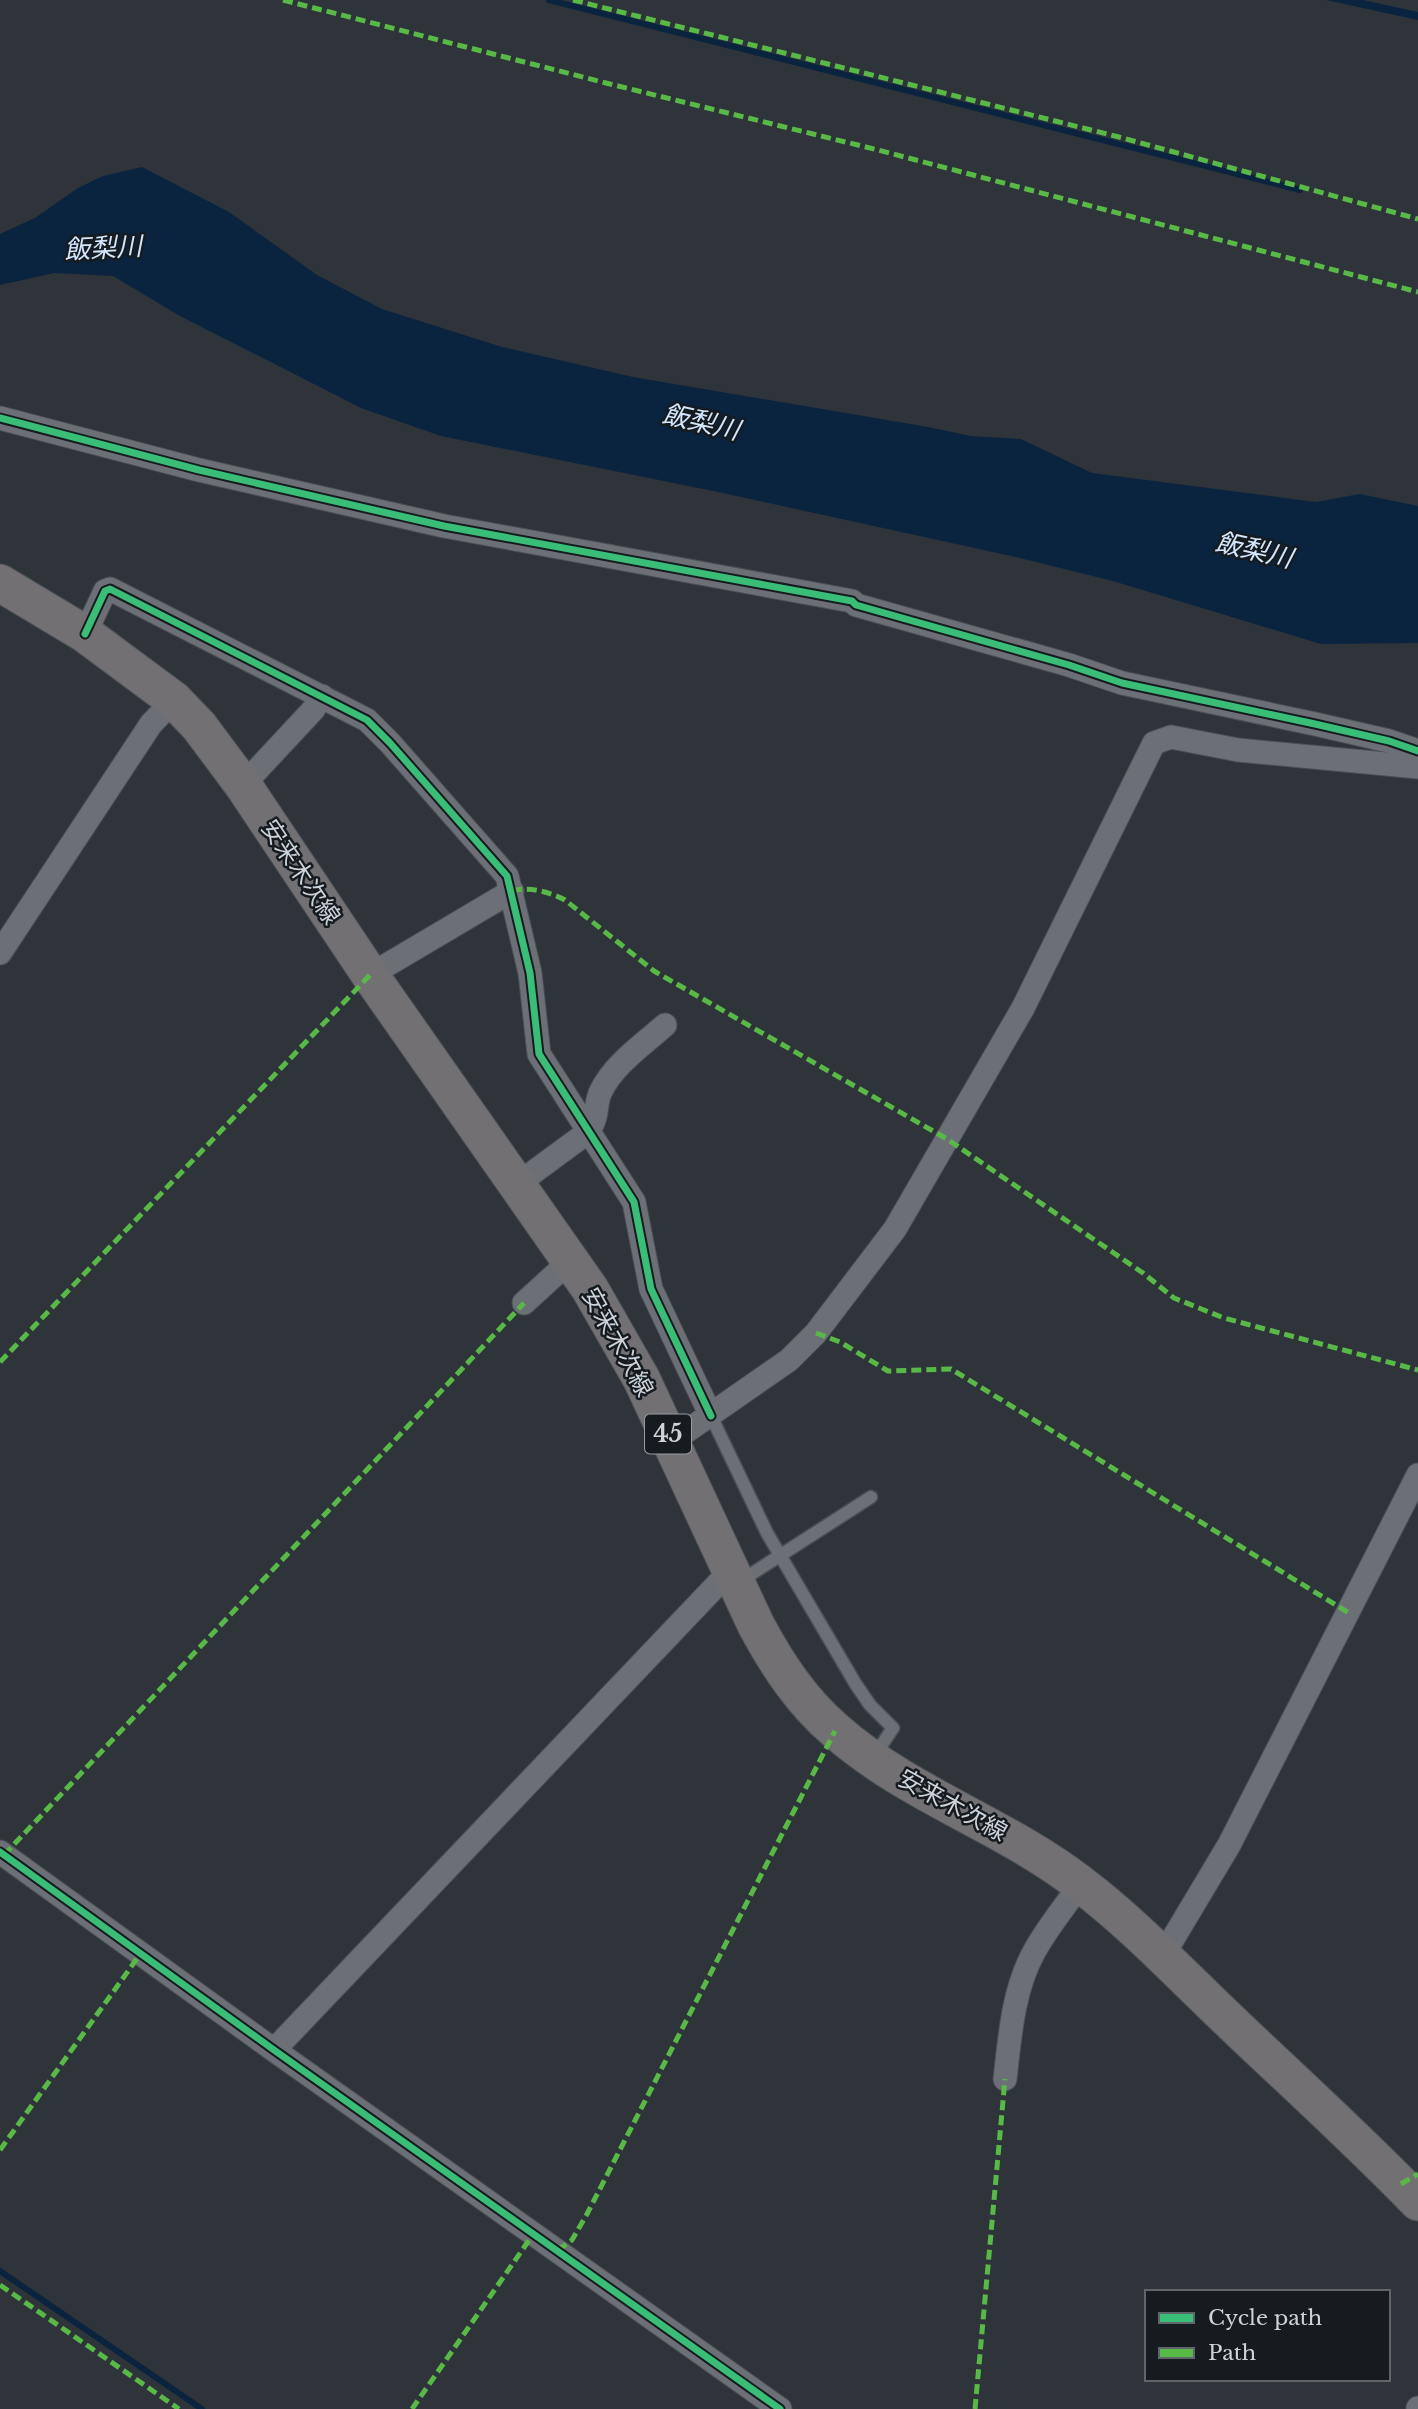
<svg xmlns="http://www.w3.org/2000/svg" width="1418" height="2409" font-family="'Libre Baskerville','Noto Sans JP',serif">
	<style>
		.water { fill: #0a243f }
		.lines { fill: none; stroke-linecap: round; stroke-linejoin: round }
		.stream { stroke: #0a243f; stroke-width: 6 }
		.service-casing { stroke: #4b5056; stroke-width: 15 }
		.minor-casing { stroke: #4b5056; stroke-width: 25 }
		.primary-casing { stroke: #4b5056; stroke-width: 39 }
		.service { stroke: #6c7076; stroke-width: 12 }
		.minor { stroke: #6c7076; stroke-width: 23 }
		.primary { stroke: #727073; stroke-width: 37 }
		.quiet { stroke: #58b947; stroke-width: 5; stroke-dasharray: 10 5; stroke-linecap: butt }
		.cycleway-casing { stroke: #161b20; stroke-width: 11 }
		.cycleway { stroke: #3abd76; stroke-width: 7 }
		.labels { text-anchor: middle; dominant-baseline: central; stroke-width: 5; stroke-linejoin: round; paint-order: stroke }
		.shield { fill: #161b20; stroke: #959ca2; stroke-width: 2 }
		.shield-label { font-size: 23px; font-weight: bold; fill: #ccd3da }
		.street-label { font-size: 24px; fill: #ccd3da; stroke: #161b20 }
		.water-label { font-size: 26px; font-style: italic; fill: #d2e6fd; stroke: #161b20 }
	</style>
	<rect width="100%" height="100%" fill="#2e343a"/>
	<path class="water" d="M1326,0H1363L1418,12V20Z
		M142,167L229,212L317,275L382,309L502,347L633,377L928,427L971,436L1021,439L1092,473L1316,502L1360,494L1418,506V643L1321,644L1113,581L1020,558L723,493L441,436L361,408L180,316L113,276L54,273L0,285V234L35,218L78,188L103,176Z"/>
	<g class="lines">
		<path class="stream" d="M549,0L1300,190
			M0,2271L202,2409"/>
		<defs>
			<path id="service" d="M711,1416L767,1533L855,1683L870,1705L893,1728L875,1755
				M739,1582L871,1497"/>
			<path id="minor" d="M0,418L199,470L444,526L852,601L856,605L1069,665L1122,683L1315,724L1389,741L1418,751
				M85,634L105,591L110,589L367,720L390,743L507,876L530,973L539,1054L634,1202L651,1289L711,1416
				M243,785L313,710L322,696
				M0,953L151,724L174,700
				M370,975L512,891
				M516,1185L588,1132C600,1114 594,1105 601,1091C614,1064 644,1044 665,1025
				M524,1303L570,1261
				M671,1442L789,1360L816,1333L895,1229L1023,1008L1154,743L1171,737L1238,750L1418,767
				M0,1852L274,2050L780,2409
				M1162,1957L1229,1845L1418,1475
				M274,2050L731,1570
				M1005,2079C1010,2036 1013,1990 1034,1952C1047,1928 1065,1906 1081,1884
				M1418,2409V2408"/>
			<path id="primary" d="M0,583L85,634L174,700L199,726L243,785L370,975L590,1289L642,1380L756,1625C777,1664 801,1701 835,1730C907,1794 1002,1824 1078,1882C1134,1924 1183,1977 1234,2025C1296,2084 1359,2141 1418,2202"/>
		</defs>
		<use href="#service" class="service-casing"/>
		<use href="#minor" class="minor-casing"/>
		<use href="#primary" class="primary-casing"/>
		<use href="#service" class="service"/>
		<use href="#minor" class="minor"/>
		<use href="#primary" class="primary"/>
		<path class="quiet" d="M283,0L606,83L878,150L1418,292
			M573,0L1119,137L1418,219
			M512,891C528,886 550,892 565,900L654,971L947,1139L1143,1273L1174,1298L1224,1318L1418,1370
			M816,1333L840,1342L888,1371L951,1369L1349,1613
			M0,1362L370,975
			M4,1855L524,1303
			M0,2150L141,1953
			M1401,2184L1418,2174
			M558,2250L572,2240L587,2214L835,1731
			M0,2285L179,2409
			M412,2409L534,2233
			M975,2409L1005,2079"/>
		<defs>
			<path id="cycleway" d="M0,418L199,470L444,526L852,601L856,605L1069,665L1122,683L1315,724L1389,741L1418,751
				M85,634L105,591L110,589L367,720L390,743L507,876L530,973L539,1054L634,1202L651,1289L711,1416
				M0,1852L274,2050L780,2409"/>
		</defs>
		<use href="#cycleway" class="cycleway-casing"/>
		<use href="#cycleway" class="cycleway"/>
	</g>
	<g class="labels">
		<rect class="shield" x="645" y="1414.5" width="46" height="39" rx="5"/>
		<g class="shield-label">
			<text x="668" y="1434">45</text>
		</g>
		<g class="street-label">
			<text transform="translate(301 872) rotate(56)">安来木次線</text>
			<text transform="translate(618 1342) rotate(61)">安来木次線</text>
			<text transform="translate(953 1805) rotate(29)">安来木次線</text>
		</g>
		<g class="water-label">
			<text transform="translate(103 248) rotate(-3)">飯梨川</text>
			<text transform="translate(701 422) rotate(13)">飯梨川</text>
			<text transform="translate(1254 550) rotate(13)">飯梨川</text>
		</g>
	</g>
	<rect x="1145" y="2290" width="245" height="91" fill="#161b20" stroke="#5f656a" stroke-width="2"/>
	<rect x="1159" y="2313" width="35" height="10" fill="#3abd76" stroke="#5f656a" stroke-width="2"/>
	<text x="1208" y="2325" font-size="21" fill="#ccd3da">Cycle path</text>
	<rect x="1159" y="2348" width="35" height="10" fill="#58b947" stroke="#5f656a" stroke-width="2"/>
	<text x="1208" y="2360" font-size="21" fill="#ccd3da">Path</text>
</svg>
